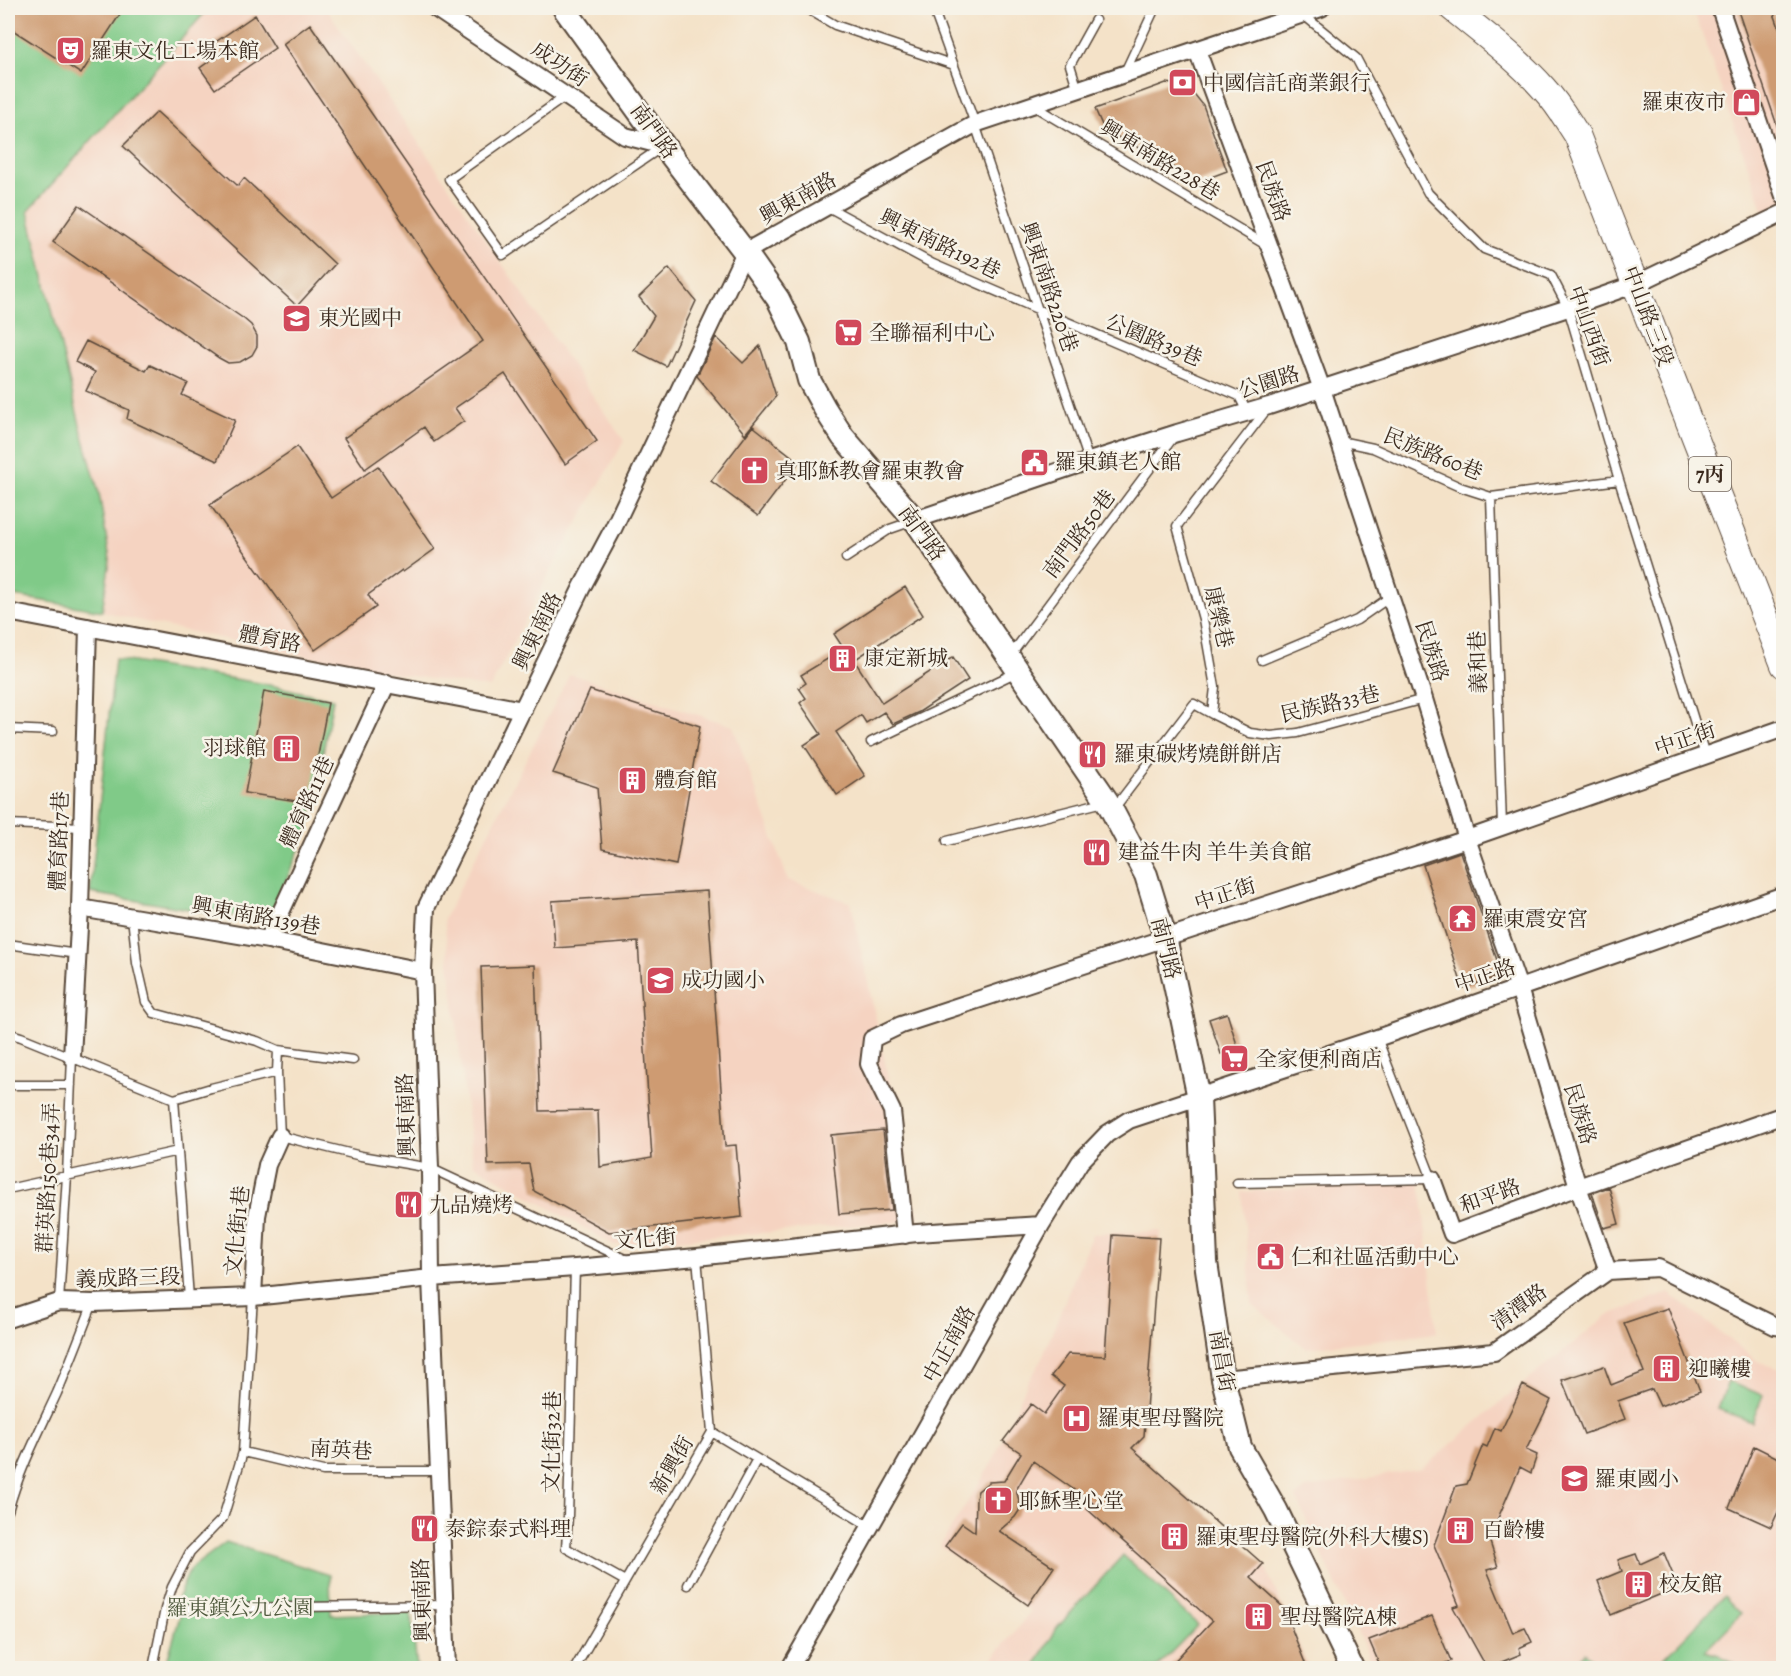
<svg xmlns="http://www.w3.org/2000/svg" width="1791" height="1676" font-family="Alegreya,'Noto Serif TC',serif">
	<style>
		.built { fill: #f5d3c1 }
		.green { fill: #80ca88; stroke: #5e7a53; stroke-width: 1.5 }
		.building { fill: #ce9b72 }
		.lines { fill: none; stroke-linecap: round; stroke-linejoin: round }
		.lane-casing { stroke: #574638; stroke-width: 11 }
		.street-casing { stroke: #574638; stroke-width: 20 }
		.secondary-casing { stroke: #574638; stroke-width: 26 }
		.primary-casing { stroke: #574638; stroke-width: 28 }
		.lane { stroke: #fff; stroke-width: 8 }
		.street { stroke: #fff; stroke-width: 16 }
		.secondary { stroke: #fff; stroke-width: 22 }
		.primary { stroke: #fff; stroke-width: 26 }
		.labels { text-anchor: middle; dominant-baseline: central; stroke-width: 5; stroke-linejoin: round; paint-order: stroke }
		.shield { fill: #f7f3e8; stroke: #73665b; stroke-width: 1.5 }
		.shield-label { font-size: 20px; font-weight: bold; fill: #3b2a1e }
		.poi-label { font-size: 21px; fill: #3b2a1e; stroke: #f7f3e8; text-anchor: start }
		.street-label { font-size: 21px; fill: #3b2a1e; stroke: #f7f3e8 }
		.park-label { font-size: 21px; fill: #505a3e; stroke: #f7f3e8 }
	</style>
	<rect width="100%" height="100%" fill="#f7f3e8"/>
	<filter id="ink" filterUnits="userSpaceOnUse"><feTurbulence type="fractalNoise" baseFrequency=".0167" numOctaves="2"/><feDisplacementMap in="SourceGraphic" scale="12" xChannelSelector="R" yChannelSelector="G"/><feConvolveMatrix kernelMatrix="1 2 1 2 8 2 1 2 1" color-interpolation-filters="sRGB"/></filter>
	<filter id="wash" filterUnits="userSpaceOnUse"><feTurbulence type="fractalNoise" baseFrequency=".008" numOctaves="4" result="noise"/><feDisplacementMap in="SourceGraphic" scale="24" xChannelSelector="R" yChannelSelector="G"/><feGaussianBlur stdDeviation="1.35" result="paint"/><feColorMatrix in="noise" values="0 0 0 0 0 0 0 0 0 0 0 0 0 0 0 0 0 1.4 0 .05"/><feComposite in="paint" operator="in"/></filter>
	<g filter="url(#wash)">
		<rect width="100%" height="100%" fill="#f4e2c8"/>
		<path class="built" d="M209,8H326L624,441L551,570L490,688L360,668L141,621L102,611L109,560L99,493L80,425L28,211Z
			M1693,8H1737L1783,144V211L1764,212Z
			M570,674L733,726L788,880L851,903L919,1220L614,1245L473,1164L444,919Z
			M1420,1180L1437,1333L1306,1348L1252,1304L1242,1192Z
			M1161,1231L1139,1455L1266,1569L1309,1668H985L1031,1611L940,1546L993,1461L1028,1381L1039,1365L1092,1234Z
			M1669,1293L1759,1362L1783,1370V1668H1374L1296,1497L1307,1488L1422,1469L1503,1400L1608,1315Z"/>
		<path class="green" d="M8,8H209L28,211L80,425L99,493L110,560L102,611L8,595Z
			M115,659L265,684L333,699L309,826L269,922L90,893Z
			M1728,1382L1763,1395L1752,1422L1718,1409Z
			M226,1542L330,1575L331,1615L411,1612L417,1668H165L182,1609L177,1599L190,1569Z
			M1123,1555L1198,1625L1156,1668H1034L1057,1628Z
			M1724,1596L1741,1614L1705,1651L1719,1655L1742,1668H1655Z
			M1585,1652L1601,1668H1569Z"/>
		<g id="blocks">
			<path class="building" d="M8,8H124L81,74L8,27Z
				M1737,8H1772L1784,41V136L1781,137Z
				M255,15L275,48L215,89L200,68L215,57L207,48Z
				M310,24L597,441L565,464L505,374L455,408L464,421L434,442L424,427L365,469L344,438L483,341L283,44Z
				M1166,83L1185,86L1195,95L1203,105L1227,171L1198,182L1136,146L1123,141L1102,125L1095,109Z
				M157,112L238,186L244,178L335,264L297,306L123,146Z
				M79,205L244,319L251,325L257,336V346L252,355L240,362L228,363L219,358L53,242Z
				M669,268L696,301L666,366L634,350L654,316L639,297Z
				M716,337L743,363L760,346L776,396L745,434L697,376Z
				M86,341L146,371L150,365L188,383L182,395L235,420L217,461L127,419L129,410L86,391L95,372L75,362Z
				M753,426L799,462L758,516L711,481Z
				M297,447L331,498L378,466L435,549L403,572L402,570L368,595L376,607L315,650L210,505Z
				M905,587L923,615L854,660L882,703L953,657L968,680L919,712L893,724L884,712L866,723L861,715L836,732L865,776L837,795L804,745L821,734L800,703L806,698L799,688L806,683L801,675L844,649L834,634Z
				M590,690L700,726L676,865L602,849L597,787L553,773Z
				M264,691L328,703L309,803L245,793Z
				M1460,852L1502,975L1463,988L1423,865Z
				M707,891L725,1146L736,1145L742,1217L609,1232L534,1191L529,1164L488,1165L481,967L535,965L540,1111L598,1110L600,1167L652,1158L638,942L555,948L552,901Z
				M1227,1013L1238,1048L1221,1054L1209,1019Z
				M883,1130L892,1210L839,1214L831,1135Z
				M1609,1187L1619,1224L1604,1228L1592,1193Z
				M1113,1235L1159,1238L1144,1436L1132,1448L1263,1564L1251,1578L1283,1607L1307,1668H1168L1212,1621L1087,1509L1093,1503L1033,1461L1016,1490L1020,1504L1019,1511L1015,1517L999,1531L1054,1567L1028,1605L945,1546L962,1523L975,1532L976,1498L978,1491L989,1482L1004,1481L1021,1453L1003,1441L1031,1404L1044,1414L1064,1386L1051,1376L1068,1354L1105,1356Z
				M1668,1308L1700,1391L1660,1406L1652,1389L1618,1401L1625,1419L1584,1434L1562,1380L1604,1366L1611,1385L1644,1372L1624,1323Z
				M1523,1385L1551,1400L1526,1450L1537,1455L1531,1473L1520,1467L1489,1539L1498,1567L1487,1570L1513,1633L1525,1628L1532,1642L1519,1648L1521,1654L1487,1668L1453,1607L1459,1605L1434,1545L1456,1486L1467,1484L1483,1445L1487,1447L1495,1428L1501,1431Z
				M1754,1446L1784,1461V1499L1771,1527L1729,1508Z
				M1664,1553L1678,1587L1611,1615L1598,1581L1622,1571L1618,1560L1636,1554L1640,1564Z
				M1432,1616L1451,1661L1433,1668H1381L1369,1640Z"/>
		</g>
	</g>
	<g filter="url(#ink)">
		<use href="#blocks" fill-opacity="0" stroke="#574638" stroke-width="1.5"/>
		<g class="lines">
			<defs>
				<path id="lane" d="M806,8L835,25L954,65
					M933,8L975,124L1089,461
					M1295,8L1356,58L1428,193L1484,249L1551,275L1568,308L1619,480L1705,755
					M1125,72L1155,8
					M1078,90L1070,65L1095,20
					M566,96L449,179L503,255L662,147
					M1032,105L1266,245
					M828,207L933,264L1239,396L1247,412
					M1340,441L1373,448L1460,487L1491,497L1619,480
					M1491,497L1502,826
					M846,558L890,529L913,521
					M1010,656L1175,435
					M1262,660L1357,620L1390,597
					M1212,714L1250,733L1271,736L1298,733L1424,699
					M8,729L53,731
					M871,742L1017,672
					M1113,810L1194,704L1212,714L1215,687L1203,619L1177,526L1267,409
					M8,824L82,827
					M947,841L1104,802
					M132,917L137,963L146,1002L154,1013L257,1041L278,1050L277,1072L280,1136L361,1156L430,1168L627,1260
					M8,944L77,954
					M8,1033L21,1037L174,1099L211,1088L277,1072
					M278,1050L353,1060
					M8,1085H71
					M174,1099L189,1298
					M1237,1183L1432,1179L1377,1038
					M8,1189L178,1151
					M575,1268L568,1516L566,1548L625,1581
					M59,1302L67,1175L72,1057
					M712,1432L871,1527
					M243,1452L323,1471H439
					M8,1511C19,1470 39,1432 57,1393C70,1363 81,1333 93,1303
					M688,1585L757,1459
					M165,1609L445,1605
					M153,1668L165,1609L172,1587L190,1552L223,1518L243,1452L253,1297
					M575,1668L712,1432L697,1257"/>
				<path id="street" d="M435,8L625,136L664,146
					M1720,8L1784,196
					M1197,50L1322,389L1424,699L1467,839L1519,988L1578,1187L1608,1271
					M915,520L1089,461L1177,433L1269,406L1568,308L1636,284L1784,213
					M8,612L523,710
					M80,908L268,940L423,971
					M268,940L387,683
					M72,1057L80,908L88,627
					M1432,1179L1452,1234L1578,1187L1784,1115
					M905,1235L892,1111L869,1064L872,1039L901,1025L1467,839L1784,728
					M253,1297L257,1216L267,1165L280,1136
					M8,1319L59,1302L93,1303L253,1297L431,1278L575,1268L697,1257L917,1233L1041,1225
					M1223,1379L1494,1352L1608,1271L1658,1268L1775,1326L1784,1327
					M447,1668L431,1278L430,1168L423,971L426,908L582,587L613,529L745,252L975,124L1321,8
					M790,1668L1041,1225L1080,1162L1107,1134L1129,1120L1377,1038L1784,895"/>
				<path id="secondary" d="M564,8L664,146L745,252L778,299L799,342L809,380L825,409L843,437L915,520L1107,801L1146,875L1165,937L1199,1098L1206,1262L1223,1379L1240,1447L1276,1510L1352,1668"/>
				<path id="primary" d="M1452,8C1484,34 1518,59 1545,90C1558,104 1567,120 1577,135L1784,665"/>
			</defs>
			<use href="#lane" class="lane-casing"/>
			<use href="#street" class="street-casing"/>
			<use href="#secondary" class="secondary-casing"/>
			<use href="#primary" class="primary-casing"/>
			<use href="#lane" class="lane"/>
			<use href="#street" class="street"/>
			<use href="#secondary" class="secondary"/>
			<use href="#primary" class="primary"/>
		</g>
	</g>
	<defs>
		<symbol id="theatre-square" viewBox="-11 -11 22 22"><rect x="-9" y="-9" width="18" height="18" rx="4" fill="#d1495b" stroke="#f7f3e8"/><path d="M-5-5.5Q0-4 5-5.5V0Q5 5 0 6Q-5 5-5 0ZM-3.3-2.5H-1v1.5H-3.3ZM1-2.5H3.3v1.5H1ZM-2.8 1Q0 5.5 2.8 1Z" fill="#fff"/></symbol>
		<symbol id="bank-square" viewBox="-11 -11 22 22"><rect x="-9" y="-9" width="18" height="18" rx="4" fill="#d1495b" stroke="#f7f3e8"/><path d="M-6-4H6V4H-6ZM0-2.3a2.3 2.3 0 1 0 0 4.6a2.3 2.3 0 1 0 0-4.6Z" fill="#fff"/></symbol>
		<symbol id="shop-square" viewBox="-11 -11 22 22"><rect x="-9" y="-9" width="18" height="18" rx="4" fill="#d1495b" stroke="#f7f3e8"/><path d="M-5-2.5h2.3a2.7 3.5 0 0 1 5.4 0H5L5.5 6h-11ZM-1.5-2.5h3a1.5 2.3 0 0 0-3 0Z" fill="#fff"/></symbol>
		<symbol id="school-square" viewBox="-11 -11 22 22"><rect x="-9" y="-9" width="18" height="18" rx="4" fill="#d1495b" stroke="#f7f3e8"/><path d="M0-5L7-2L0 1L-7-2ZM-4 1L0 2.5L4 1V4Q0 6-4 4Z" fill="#fff"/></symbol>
		<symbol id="supermarket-square" viewBox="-11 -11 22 22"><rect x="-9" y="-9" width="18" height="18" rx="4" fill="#d1495b" stroke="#f7f3e8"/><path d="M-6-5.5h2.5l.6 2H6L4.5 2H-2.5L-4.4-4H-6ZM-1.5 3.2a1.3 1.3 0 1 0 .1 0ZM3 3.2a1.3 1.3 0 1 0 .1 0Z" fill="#fff"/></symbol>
		<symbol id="civic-square" viewBox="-11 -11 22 22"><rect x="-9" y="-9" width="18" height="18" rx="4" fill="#d1495b" stroke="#f7f3e8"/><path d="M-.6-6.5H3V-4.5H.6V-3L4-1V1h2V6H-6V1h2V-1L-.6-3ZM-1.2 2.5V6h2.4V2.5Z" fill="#fff"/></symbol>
		<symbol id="church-square" viewBox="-11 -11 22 22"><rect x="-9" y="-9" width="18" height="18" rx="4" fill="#d1495b" stroke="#f7f3e8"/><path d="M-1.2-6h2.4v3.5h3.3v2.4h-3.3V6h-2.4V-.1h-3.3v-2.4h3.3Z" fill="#fff"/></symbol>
		<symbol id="building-square" viewBox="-11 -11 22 22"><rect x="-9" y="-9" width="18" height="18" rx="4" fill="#d1495b" stroke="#f7f3e8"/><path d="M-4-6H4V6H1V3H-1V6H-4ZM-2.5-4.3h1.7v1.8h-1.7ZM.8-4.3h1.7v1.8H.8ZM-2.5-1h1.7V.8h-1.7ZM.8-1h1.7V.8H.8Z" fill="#fff"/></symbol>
		<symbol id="restaurant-square" viewBox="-11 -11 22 22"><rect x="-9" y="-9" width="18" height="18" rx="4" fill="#d1495b" stroke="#f7f3e8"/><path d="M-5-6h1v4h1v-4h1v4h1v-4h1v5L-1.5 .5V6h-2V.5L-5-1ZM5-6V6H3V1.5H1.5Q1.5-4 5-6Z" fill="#fff"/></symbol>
		<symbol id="temple-square" viewBox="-11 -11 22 22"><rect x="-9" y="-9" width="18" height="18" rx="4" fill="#d1495b" stroke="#f7f3e8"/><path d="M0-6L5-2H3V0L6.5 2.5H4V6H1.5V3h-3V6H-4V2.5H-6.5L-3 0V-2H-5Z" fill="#fff"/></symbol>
		<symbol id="hospital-square" viewBox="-11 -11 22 22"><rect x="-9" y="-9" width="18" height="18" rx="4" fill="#d1495b" stroke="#f7f3e8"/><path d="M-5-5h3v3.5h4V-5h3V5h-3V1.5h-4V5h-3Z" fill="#fff"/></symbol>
	</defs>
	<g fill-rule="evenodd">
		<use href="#theatre-square" x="54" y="34" width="33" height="33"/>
		<use href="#bank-square" x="1166" y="66" width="33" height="33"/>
		<use href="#shop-square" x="1730" y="86" width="33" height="33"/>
		<use href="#school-square" x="280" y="302" width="33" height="33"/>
		<use href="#supermarket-square" x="832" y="316" width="33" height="33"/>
		<use href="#civic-square" x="1018" y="446" width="33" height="33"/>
		<use href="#church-square" x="738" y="454" width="33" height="33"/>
		<use href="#building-square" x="826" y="642" width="33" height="33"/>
		<use href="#building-square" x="270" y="732" width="33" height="33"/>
		<use href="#restaurant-square" x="1076" y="738" width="33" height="33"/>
		<use href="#building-square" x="616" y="764" width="33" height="33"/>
		<use href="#restaurant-square" x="1080" y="836" width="33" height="33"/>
		<use href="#temple-square" x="1446" y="902" width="33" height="33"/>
		<use href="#school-square" x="644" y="964" width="33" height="33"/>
		<use href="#supermarket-square" x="1218" y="1042" width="33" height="33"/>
		<use href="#restaurant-square" x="392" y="1188" width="33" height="33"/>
		<use href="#civic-square" x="1254" y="1240" width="33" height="33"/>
		<use href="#building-square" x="1650" y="1352" width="33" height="33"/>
		<use href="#hospital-square" x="1060" y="1402" width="33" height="33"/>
		<use href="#school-square" x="1558" y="1462" width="33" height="33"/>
		<use href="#church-square" x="982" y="1484" width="33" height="33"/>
		<use href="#restaurant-square" x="408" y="1512" width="33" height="33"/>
		<use href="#building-square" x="1444" y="1514" width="33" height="33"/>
		<use href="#building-square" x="1158" y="1520" width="33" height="33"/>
		<use href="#building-square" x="1622" y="1568" width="33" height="33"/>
		<use href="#building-square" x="1242" y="1600" width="33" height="33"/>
	</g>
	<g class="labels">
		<rect class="shield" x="1689" y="457" width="42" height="34" rx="4.5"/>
		<g class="shield-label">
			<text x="1710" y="474">7丙</text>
		</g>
		<g class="poi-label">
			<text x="91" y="51">羅東文化工場本館</text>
			<text x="1203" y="83">中國信託商業銀行</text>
			<text x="1726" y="102" text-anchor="end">羅東夜市</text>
			<text x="318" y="318">東光國中</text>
			<text x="869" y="333">全聯福利中心</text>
			<text x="1055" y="462">羅東鎮老人館</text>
			<text x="776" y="471">真耶穌教會羅東教會</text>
			<text x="864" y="658">康定新城</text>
			<text x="266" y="748" text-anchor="end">羽球館</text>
			<text x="1114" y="754">羅東碳烤燒餅餅店</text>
			<text x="654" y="780">體育館</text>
			<text x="1118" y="852">建益牛肉 羊牛美食館</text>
			<text x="1483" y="919">羅東震安宮</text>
			<text x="681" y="980">成功國小</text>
			<text x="1256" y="1059">全家便利商店</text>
			<text x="429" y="1205">九品燒烤</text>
			<text x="1291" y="1257">仁和社區活動中心</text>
			<text x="1688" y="1369">迎曦樓</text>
			<text x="1098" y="1418">羅東聖母醫院</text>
			<text x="1595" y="1479">羅東國小</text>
			<text x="1019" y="1501">耶穌聖心堂</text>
			<text x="445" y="1529">泰錝泰式料理</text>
			<text x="1482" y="1530">百齡樓</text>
			<text x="1196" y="1537">羅東聖母醫院(外科大樓S)</text>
			<text x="1659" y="1584">校友館</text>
			<text x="1280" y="1617">聖母醫院A棟</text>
		</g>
		<g class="street-label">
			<text transform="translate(560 64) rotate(34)">成功街</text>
			<text transform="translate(654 131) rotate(54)">南門路</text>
			<text transform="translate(1160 160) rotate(31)">興東南路228巷</text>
			<text transform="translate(1273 191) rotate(70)">民族路</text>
			<text transform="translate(798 198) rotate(-29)">興東南路</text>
			<text transform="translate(940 244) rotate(26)">興東南路192巷</text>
			<text transform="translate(1049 287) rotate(71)">興東南路220巷</text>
			<text transform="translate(1648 316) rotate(69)">中山路三段</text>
			<text transform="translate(1589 326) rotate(70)">中山西街</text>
			<text transform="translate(1154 340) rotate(23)">公園路39巷</text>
			<text transform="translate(1269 382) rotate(-17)">公園路</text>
			<text transform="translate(1433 454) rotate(22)">民族路60巷</text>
			<text transform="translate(922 533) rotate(54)">南門路</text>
			<text transform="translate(1079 534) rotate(-53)">南門路50巷</text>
			<text transform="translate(1219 617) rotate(77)">康樂巷</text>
			<text transform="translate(537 631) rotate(-64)">興東南路</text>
			<text transform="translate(270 639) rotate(11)">體育路</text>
			<text transform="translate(1432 651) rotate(72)">民族路</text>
			<text transform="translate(1478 662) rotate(-92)">義和巷</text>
			<text transform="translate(1330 704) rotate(-13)">民族路33巷</text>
			<text transform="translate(1685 739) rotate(-19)">中正街</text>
			<text transform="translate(307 802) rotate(-65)">體育路11巷</text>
			<text transform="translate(59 841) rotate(-88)">體育路17巷</text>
			<text transform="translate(1225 894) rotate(-18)">中正街</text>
			<text transform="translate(256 916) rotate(10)">興東南路139巷</text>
			<text transform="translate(1166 948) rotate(76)">南門路</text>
			<text transform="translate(1485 976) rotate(-19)">中正路</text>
			<text transform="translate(1580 1114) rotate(73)">民族路</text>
			<text transform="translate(406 1115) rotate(-92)">興東南路</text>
			<text transform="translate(48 1178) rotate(-87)">群英路150巷34弄</text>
			<text transform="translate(1490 1196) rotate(-20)">和平路</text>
			<text transform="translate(237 1231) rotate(-84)">文化街1巷</text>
			<text transform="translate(645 1239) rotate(-5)">文化街</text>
			<text transform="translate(128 1278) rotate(-2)">義成路三段</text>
			<text transform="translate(1519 1307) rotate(-36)">清潭路</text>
			<text transform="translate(949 1344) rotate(-61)">中正南路</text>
			<text transform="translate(1222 1361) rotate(80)">南昌街</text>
			<text transform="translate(552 1442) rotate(-89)">文化街32巷</text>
			<text transform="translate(341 1450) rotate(3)">南英巷</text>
			<text transform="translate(672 1465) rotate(-60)">新興街</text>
			<text transform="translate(422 1600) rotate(-92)">興東南路</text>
		</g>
		<g class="park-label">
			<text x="240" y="1608">羅東鎮公九公園</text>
		</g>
	</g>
	<rect width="1791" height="1676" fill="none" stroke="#f7f3e8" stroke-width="30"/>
</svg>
